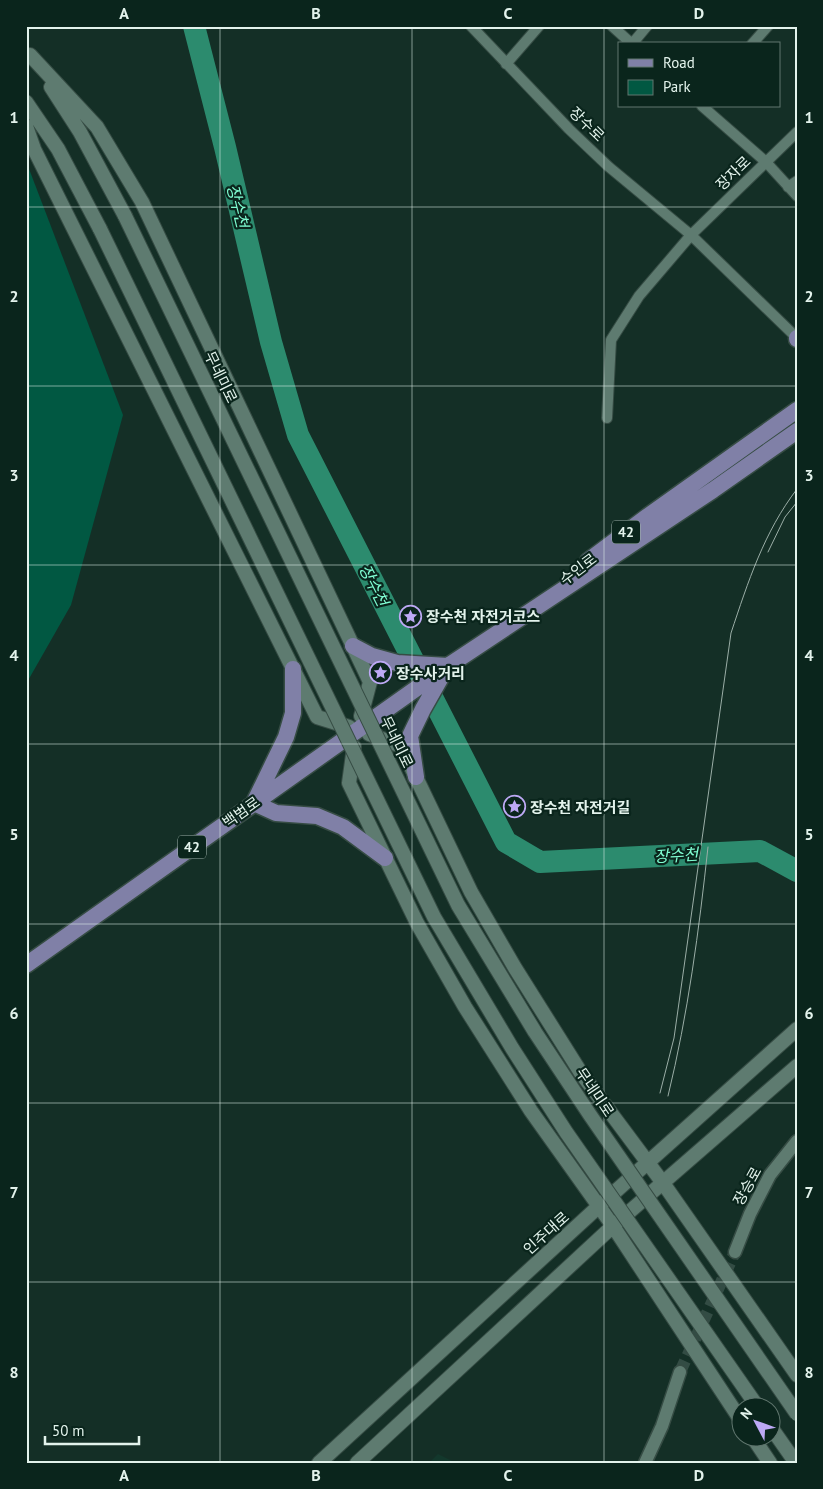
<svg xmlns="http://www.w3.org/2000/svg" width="823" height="1489" font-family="'PT Sans','Noto Sans KR',sans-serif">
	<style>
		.built { fill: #13382c }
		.green { fill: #015842 }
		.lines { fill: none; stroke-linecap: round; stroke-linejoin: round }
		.river { stroke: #2c8b6e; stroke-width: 22 }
		.tertiary-tunnel { stroke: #334c44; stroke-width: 12; stroke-dasharray: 12 6; stroke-linecap: butt }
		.minor-casing { stroke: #364c44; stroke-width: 12 }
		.tertiary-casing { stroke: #364c44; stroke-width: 15 }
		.secondary-casing { stroke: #364c44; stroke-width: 16 }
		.primary-casing { stroke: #364c44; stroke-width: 19 }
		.minor { stroke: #5e7b70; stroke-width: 10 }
		.tertiary { stroke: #5e7b70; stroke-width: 12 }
		.secondary { stroke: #5e7b70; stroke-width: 14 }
		.primary { stroke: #8080a7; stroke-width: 16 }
		.tram { stroke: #9baea7; stroke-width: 1 }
		.secondary-bridge-casing { stroke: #364c44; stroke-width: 16; stroke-linecap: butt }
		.secondary-bridge { stroke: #5e7b70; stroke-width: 14 }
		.grid { fill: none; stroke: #e3f3ec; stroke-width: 1; stroke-opacity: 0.55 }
		.labels { text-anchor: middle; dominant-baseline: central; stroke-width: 4.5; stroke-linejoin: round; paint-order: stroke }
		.shield { fill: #0a251c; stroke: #a2b5ae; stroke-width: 1 }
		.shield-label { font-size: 14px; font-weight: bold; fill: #e3f3ec }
		.street-label { font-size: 15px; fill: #e3f3ec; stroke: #0a251c }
		.poi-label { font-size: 15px; font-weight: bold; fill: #e3f3ec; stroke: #0a251c; text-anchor: start }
		.water-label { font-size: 16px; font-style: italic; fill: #80fed3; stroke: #0a251c }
		.neatline { fill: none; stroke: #e3f3ec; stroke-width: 2 }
		.grid-label { font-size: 16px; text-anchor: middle; font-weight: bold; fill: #e3f3ec }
	</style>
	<rect width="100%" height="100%" fill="#142f26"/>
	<path class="built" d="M438,1454L456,1463H429Z"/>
	<path class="green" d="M26,161L123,415L71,605L26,684Z"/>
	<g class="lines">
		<path class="river" d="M194,26L225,147L271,342L298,435L506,842L540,862L760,851L797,871"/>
		<path class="tertiary-tunnel" d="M680,1372L735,1252"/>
		<defs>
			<path id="minor" d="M471,26L569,129L609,167L691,235L797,338
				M612,26L632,44
				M632,44L647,26
				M752,44L768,26
				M506,64L539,26
				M702,106L766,162L797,196
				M788,187L797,181
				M607,418L611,340L639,296L691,235L797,132"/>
			<path id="tertiary" d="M735,1252L750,1214L770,1175L797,1141
				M645,1463L662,1426L680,1372"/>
			<path id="secondary" d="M30,55L97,127L142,202L370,682L361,716
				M51,87L80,132L125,216
				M26,102L58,149L100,229
				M26,126L34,149L317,717L349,727
				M369,734L401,746L471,892L515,968L581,1073L663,1183L797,1375
				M354,747L349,783L417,923L465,1007L531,1111L613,1226L740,1419
				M770,1426L796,1463
				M752,1436L770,1463
				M319,1463L598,1207L797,1029
				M357,1463L613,1226L797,1066"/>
			<path id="primary" d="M797,338V339
				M588,561L648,516L797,410
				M353,646L372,656L397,663L448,666
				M293,669V713L286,737L254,803L276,813L317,816L343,827L385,858
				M416,777L410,736L423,709L444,672
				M26,965L448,666L713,490L797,431"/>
		</defs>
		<use href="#minor" class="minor-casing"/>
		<use href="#tertiary" class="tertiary-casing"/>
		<use href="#secondary" class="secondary-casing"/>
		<use href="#primary" class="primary-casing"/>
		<use href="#minor" class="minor"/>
		<use href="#tertiary" class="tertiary"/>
		<use href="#secondary" class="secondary"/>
		<use href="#primary" class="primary"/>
		<path class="tram" d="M768,552L785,517L797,502
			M660,1093L674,1038L731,633C748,582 764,532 797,489
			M668,1096C688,1014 699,930 708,847"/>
		<defs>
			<path id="secondary-bridge" d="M125,216L458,905L535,1032L590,1115L797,1414
				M100,229L434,917L512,1048L566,1132L757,1406"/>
		</defs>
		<use href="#secondary-bridge" class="secondary-bridge-casing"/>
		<use href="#secondary-bridge" class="secondary-bridge"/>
	</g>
	<path class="grid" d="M220,26V1463M412,26V1463M604,26V1463M26,207H797M26,386H797M26,565H797M26,744H797M26,924H797M26,1103H797M26,1282H797"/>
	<defs>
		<symbol id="sight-ring" viewBox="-11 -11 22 22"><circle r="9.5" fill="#0a251c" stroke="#bda9f5" stroke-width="1.5"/><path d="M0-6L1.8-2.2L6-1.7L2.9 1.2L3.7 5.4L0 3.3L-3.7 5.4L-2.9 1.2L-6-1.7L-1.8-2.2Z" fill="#bda9f5"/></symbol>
	</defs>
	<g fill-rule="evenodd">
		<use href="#sight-ring" x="398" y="604" width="25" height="25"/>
		<use href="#sight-ring" x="368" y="660" width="25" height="25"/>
		<use href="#sight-ring" x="502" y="794" width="25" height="25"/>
	</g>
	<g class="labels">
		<g class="shield">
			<rect x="612" y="520.5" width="28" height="23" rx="4"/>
			<rect x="178" y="835.5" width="28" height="23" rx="4"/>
		</g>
		<g class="shield-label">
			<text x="626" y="532">42</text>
			<text x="192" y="847">42</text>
		</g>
		<g class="street-label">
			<text transform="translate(587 124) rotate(44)">장수로</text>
			<text transform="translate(733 173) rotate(-44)">장자로</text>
			<text transform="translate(221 377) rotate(64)">무네미로</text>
			<text transform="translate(578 569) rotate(-37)">수인로</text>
			<text transform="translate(397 742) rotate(64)">무네미로</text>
			<text transform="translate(241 812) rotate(-35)">백범로</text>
			<text transform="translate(595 1092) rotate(56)">무네미로</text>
			<text transform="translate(747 1186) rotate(-61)">장승로</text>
			<text transform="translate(546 1233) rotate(-42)">인주대로</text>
		</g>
		<g class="poi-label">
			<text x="426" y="616">장수천 자전거코스</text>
			<text x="396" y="673">장수사거리</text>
			<text x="530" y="807">장수천 자전거길</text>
		</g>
		<g class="water-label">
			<text transform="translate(238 206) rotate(76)">장수천</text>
			<text transform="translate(374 585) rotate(63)">장수천</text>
			<text transform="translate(676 855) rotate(-3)">장수천</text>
		</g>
	</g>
	<rect width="823" height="1489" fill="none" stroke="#0a251c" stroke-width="55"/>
	<rect x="618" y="42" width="162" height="65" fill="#0a251c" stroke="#61776f"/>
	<rect x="628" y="59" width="25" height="8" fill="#8080a7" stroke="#61776f"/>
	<text x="663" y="68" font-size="15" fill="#e3f3ec">Road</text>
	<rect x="628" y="80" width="25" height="15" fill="#015842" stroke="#61776f"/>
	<text x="663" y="92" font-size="15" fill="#e3f3ec">Park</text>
	<g transform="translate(756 1422) rotate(311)"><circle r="24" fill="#0a251c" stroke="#61776f"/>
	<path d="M0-4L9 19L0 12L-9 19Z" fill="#bda9f5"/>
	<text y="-8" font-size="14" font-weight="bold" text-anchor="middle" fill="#e3f3ec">N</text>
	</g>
	<path d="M45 1436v8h94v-8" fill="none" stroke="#e3f3ec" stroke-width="2.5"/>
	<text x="52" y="1436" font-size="15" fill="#e3f3ec" stroke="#0a251c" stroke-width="4" paint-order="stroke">50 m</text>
	<rect x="28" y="28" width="768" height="1434" class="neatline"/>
	<g class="grid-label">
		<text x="124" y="19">A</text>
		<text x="316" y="19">B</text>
		<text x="508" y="19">C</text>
		<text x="699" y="19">D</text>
		<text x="14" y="123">1</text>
		<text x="809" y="123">1</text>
		<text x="14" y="302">2</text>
		<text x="809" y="302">2</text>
		<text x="14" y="481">3</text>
		<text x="809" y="481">3</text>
		<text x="14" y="661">4</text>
		<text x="809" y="661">4</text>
		<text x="14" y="840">5</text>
		<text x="809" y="840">5</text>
		<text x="14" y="1019">6</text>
		<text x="809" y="1019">6</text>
		<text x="14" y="1198">7</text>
		<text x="809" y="1198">7</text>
		<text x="14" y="1378">8</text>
		<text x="809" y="1378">8</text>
		<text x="124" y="1481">A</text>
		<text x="316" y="1481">B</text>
		<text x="508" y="1481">C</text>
		<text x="699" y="1481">D</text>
	</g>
</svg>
